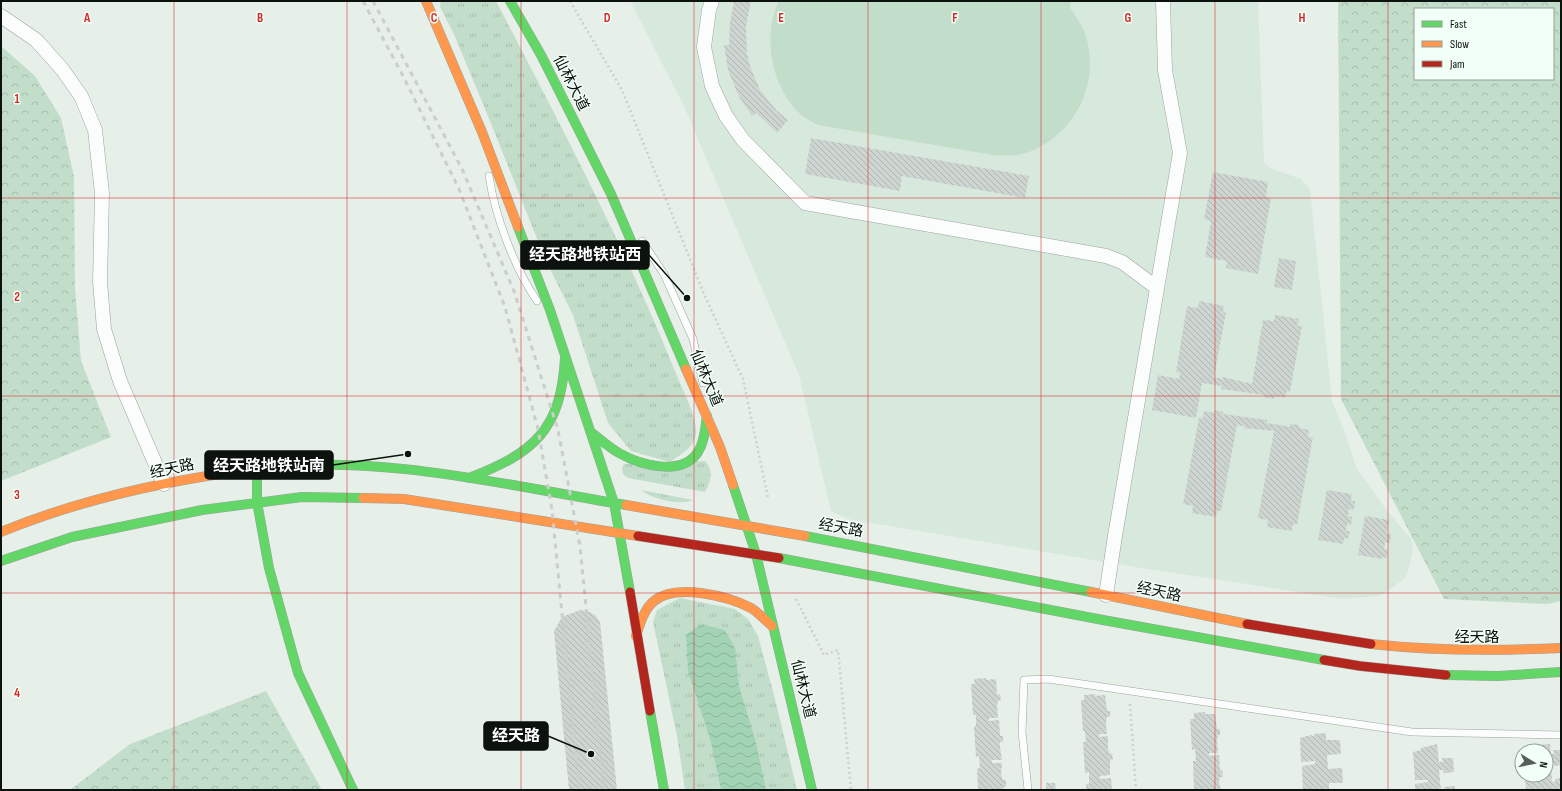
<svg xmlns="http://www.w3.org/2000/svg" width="1562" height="791" font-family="'Sofia Sans Condensed','Noto Sans SC',sans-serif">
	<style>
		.built { fill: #d7e9dd }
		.grass { fill: url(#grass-tufts) }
		.forest { fill: url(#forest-crowns); fill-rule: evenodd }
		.park { fill: #c3ddcb }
		.water { fill: url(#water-waves) }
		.building { fill: url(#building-back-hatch) }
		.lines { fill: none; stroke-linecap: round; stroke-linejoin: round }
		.lane-casing { stroke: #9ca39e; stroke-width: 8 }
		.street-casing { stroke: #9ca39e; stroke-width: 15 }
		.fast-casing { stroke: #9ca39e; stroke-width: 10 }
		.slow-casing { stroke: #9ca39e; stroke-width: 10 }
		.jam-casing { stroke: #9ca39e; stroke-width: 10 }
		.path { stroke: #cdd0ce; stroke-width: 2.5; stroke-dasharray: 2 3; stroke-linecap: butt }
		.lane { stroke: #fbfdfc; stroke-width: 7 }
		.street { stroke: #fbfdfc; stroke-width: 14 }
		.fast { stroke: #63d668; stroke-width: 9 }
		.slow { stroke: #ff974d; stroke-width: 9 }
		.jam { stroke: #b3261e; stroke-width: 9 }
		.rail { stroke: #cbcecc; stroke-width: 3; stroke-dasharray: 5 5; stroke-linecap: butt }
		.grid { fill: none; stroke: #d62828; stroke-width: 1; stroke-opacity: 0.55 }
		.labels { text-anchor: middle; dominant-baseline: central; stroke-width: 3; stroke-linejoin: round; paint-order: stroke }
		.street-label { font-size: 15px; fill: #0c120e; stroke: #f1fff6 }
		.grid-label { font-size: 13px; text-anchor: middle; font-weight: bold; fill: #d62828; stroke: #f1fff6; stroke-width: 3; stroke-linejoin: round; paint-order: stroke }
		.leader { fill: none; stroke: #0c120e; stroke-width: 1.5 }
		.callout-dot { fill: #0c120e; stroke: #f1fff6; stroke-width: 1.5 }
		.callout { fill: #0c120e; stroke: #0c120e; stroke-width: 1.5 }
		.callout-label { font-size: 16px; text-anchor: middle; font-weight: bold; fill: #fff }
	</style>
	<defs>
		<pattern id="grass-tufts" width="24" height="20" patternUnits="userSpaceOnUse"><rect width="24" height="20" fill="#c3ddcb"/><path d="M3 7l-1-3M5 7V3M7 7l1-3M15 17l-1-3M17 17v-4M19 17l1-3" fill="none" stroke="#a6bdad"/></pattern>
		<pattern id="forest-crowns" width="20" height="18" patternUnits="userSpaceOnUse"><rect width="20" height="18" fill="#c3ddcb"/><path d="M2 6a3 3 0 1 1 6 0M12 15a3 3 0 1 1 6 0" fill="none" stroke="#a6bdad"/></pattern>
		<pattern id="water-waves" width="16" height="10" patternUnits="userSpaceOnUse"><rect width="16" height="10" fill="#a1d3b4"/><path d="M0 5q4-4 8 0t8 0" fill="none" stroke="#89b49a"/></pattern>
		<pattern id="building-back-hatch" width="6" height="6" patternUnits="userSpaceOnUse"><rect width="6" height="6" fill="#ced5d0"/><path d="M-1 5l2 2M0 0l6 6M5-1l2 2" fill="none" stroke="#b0b6b1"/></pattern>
	</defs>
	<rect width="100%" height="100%" fill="#e6efe8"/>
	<path class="built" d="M630,1H1258L1264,162L1270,168L1301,179L1310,189L1332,401L1344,430L1356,467L1385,508L1411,539L1413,548L1409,568L1405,578L1384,594L1377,596L1343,599L1135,567L848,519L831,511L799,375L683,104Z"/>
	<path class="grass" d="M441,1H496C559,122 624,245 675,371C681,387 698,418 696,434C694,448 681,454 670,462L631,451L608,423L573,315L546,261L488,116L453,32L440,7Z
		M705,461C714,470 711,482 705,492L628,478L623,474L622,468L624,464Z
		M641,490L693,500C679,506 652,499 641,490Z
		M680,598L735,609L748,619L758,636L775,699L797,790H685L677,736L653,622L657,610Z"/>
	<path class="forest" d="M1338,1H1561V601L1547,604L1444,599L1341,399ZM1415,9H1553V79H1415Z
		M1,46L35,76L61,118L74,177L75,288L81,361L111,437L1,481Z
		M266,691L322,790H70L130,744Z"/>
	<path class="park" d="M779,1H1071L1070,8C1077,18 1084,28 1087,40C1099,86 1074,135 1029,152C1018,156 1005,156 993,155L818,125C813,122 808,120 804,117C772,92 761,36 779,1Z"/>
	<path class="water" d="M701,624L725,630L735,648L739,686L756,743L766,790H721L711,742L688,671L686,635Z"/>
	<path class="building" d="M734,1H751L746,26L747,53L750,66L760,90L777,111L788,120L777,133L756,113L752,116L738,95L728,70L724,45H729L730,22Z
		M811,138L1029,176L1025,198L902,176L900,191L805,174Z
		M1213,172L1268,182L1266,197L1271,198L1258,274L1226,268L1227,261L1205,257L1211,221L1204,219Z
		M1279,258L1296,261L1292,290L1274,287Z
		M1199,301L1224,306L1223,312L1226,313L1214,377L1223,379V377L1252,384L1263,320L1274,321L1275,315L1299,319L1297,326H1302L1290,392L1287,391L1285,398L1274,396V399L1264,397L1265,395L1221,389L1222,386L1202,383L1196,418L1152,410L1158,375L1179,379L1180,373L1176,372L1187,306L1198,308Z
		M1215,410L1223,412V414L1267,420L1266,423L1280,425L1290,427V424L1299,425V428L1309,430L1308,437H1313L1297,525L1293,524L1292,531L1267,527L1268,520L1258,518L1274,431L1244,428V426L1237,425L1221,511H1217L1216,517L1192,513L1193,506L1183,504L1199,417L1203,418L1204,411L1215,413Z
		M1327,490L1352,494L1351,501H1355L1354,510L1349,509L1348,516L1352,517L1351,525L1347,524L1346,531H1350L1348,539L1344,538L1343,544L1318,540Z
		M1365,516L1389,520L1386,534H1391L1390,543L1385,542L1384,549L1388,550L1387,558L1382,557V559L1358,555Z
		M580,610L590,612L596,616L600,622L617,790H569L554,631L562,617Z
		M986,678V680L996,679L997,695L1000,694L1001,700L998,701L997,705L998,718H989V721L999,720L1000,736H1003V742H1000V747L1002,760H992V763H1002L1001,775L1003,780H1006V787H1003L1004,790H978L977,769L980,768L979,756L976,757L974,726H976V715H973L971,684H975L974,679Z
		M1095,694V696L1105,695L1107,711H1110V717H1107L1106,721L1107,734H1099V737L1108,736V749L1110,754L1112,753L1113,759L1110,760V775L1100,776V779L1111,778L1112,790H1086V784H1089V772L1085,773L1083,742H1086L1085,731H1083L1081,700H1084V695Z
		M1205,712V714H1215L1217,729H1220V735H1218L1217,740L1218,753H1209V756L1219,755L1220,771L1222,770L1223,777H1220L1219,782L1221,790H1194L1193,761H1196L1195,749L1192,750L1190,719H1194V713Z
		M1326,733V740H1340L1341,754L1327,755L1328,769L1342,768L1343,783H1329V790H1303L1302,766L1315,764V761L1301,762L1300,738L1311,735L1314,737V734Z
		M1437,744L1439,762H1443L1442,758H1453L1454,772L1444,773L1443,770H1439L1441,790H1415V784L1428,782V780H1415L1413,752L1421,750V748Z
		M1550,744L1551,754H1554L1553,750H1561V765L1554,766V763H1551L1552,782H1555V779L1561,778V790H1526L1525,776L1546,775V751H1524L1523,748L1535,745V747H1538L1537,745Z
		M1046,783H1055L1056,790H1046Z
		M1455,786V790H1445L1444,787Z"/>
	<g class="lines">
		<defs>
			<path id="lane" d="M489,176C495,216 514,267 537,301
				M642,241L664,274L693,339L703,383
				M1028,790L1022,732L1024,680L1048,679L1412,732L1561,735"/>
			<path id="street" d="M712,1L709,10L704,47L712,86L726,116L743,140L805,203L1106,256L1122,262L1157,288
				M1,16L36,40L62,69L81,96L95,130L102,193L100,282L104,329L120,381L164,484
				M1106,595L1115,536L1180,153L1165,70L1163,1"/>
			<path id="fast" d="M510,1L541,55L611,194L686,369
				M518,227L550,310L614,503L630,592
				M592,433C601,440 610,448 619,453C640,465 682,477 698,452C705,441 705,428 707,416
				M257,468V502L269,568L298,673L353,790
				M255,469C379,453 504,485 626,505
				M469,478C534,453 561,430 565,358
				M733,485L756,554L812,790
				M805,536L1091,592
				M779,558L1103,620L1324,660
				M1,561L72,537L202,510L302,497L363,498
				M1446,675L1498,676L1561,672
				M650,711L664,790"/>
			<path id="slow" d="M426,1L482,132L518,227
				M686,369L720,447L733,485
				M363,498L404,499L638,536
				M626,505L805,536
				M1,532C81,499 169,480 255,469
				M1091,592L1247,624
				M636,636C640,624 644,609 654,601C676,583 728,596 751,608C759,613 765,620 772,626
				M1371,644C1434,651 1497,651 1561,648"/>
			<path id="jam" d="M638,536L779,558
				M630,592L650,711
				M1247,624L1371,644
				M1324,660L1360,666L1446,675"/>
		</defs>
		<use href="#lane" class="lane-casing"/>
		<use href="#street" class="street-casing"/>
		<use href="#fast" class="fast-casing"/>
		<use href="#slow" class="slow-casing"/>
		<use href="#jam" class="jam-casing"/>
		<path class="path" d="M570,1L622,90L704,294L743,379L768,498
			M796,599L824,655L838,650L851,790
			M1130,704L1136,790"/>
		<use href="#lane" class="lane"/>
		<use href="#street" class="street"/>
		<use href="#fast" class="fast"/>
		<use href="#slow" class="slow"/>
		<use href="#jam" class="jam"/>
		<path class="rail" d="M363,1L402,74L459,189L505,307L538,429L552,510L579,790
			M373,1L462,169L514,291L558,430L580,546L604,790"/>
	</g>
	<path class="grid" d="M174,1V790M347,1V790M521,1V790M694,1V790M868,1V790M1041,1V790M1215,1V790M1388,1V790M1,198H1561M1,396H1561M1,593H1561"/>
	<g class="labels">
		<g class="street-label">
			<text transform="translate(571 83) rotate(63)">仙林大道</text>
			<text transform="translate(706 378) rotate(67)">仙林大道</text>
			<text transform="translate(172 469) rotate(-12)">经天路</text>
			<text transform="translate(841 528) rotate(10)">经天路</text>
			<text transform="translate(1159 592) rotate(12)">经天路</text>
			<text x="1477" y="637">经天路</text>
			<text transform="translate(803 689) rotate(76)">仙林大道</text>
		</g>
	</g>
	<g class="grid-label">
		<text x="87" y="22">A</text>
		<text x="260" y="22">B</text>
		<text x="434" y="22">C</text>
		<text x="607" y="22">D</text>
		<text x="781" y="22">E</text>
		<text x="955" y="22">F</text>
		<text x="1128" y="22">G</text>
		<text x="1302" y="22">H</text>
		<text x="17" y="103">1</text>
		<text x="17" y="301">2</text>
		<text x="17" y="499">3</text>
		<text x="17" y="697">4</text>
	</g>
	<path class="leader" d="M687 298L649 255M408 454L333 465M591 754L548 736"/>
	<g class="callout-dot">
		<circle cx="687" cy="298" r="4"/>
		<circle cx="408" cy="454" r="4"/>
		<circle cx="591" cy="754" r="4"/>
	</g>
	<g class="callout">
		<rect x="521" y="241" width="128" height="28" rx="4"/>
		<rect x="205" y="451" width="128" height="28" rx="4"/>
		<rect x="484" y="722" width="64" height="28" rx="4"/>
	</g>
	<g class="callout-label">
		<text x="585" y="260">经天路地铁站西</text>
		<text x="269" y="471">经天路地铁站南</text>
		<text x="516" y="741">经天路</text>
	</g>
	<rect width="1562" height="791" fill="none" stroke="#0c120e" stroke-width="4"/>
	<rect x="1414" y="8" width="140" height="72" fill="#f1fff6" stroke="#95a099"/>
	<rect x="1422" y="21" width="20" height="6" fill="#63d668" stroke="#95a099"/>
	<text x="1450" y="28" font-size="12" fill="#0c120e">Fast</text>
	<rect x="1422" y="41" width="20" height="6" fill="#ff974d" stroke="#95a099"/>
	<text x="1450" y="48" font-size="12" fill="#0c120e">Slow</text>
	<rect x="1422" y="61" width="20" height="6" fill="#b3261e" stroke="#95a099"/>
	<text x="1450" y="68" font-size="12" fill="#0c120e">Jam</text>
	<g transform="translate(1534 763) rotate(100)"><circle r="19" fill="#f1fff6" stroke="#95a099"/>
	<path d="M0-3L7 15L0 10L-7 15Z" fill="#585f5a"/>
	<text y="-6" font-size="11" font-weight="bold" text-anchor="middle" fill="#0c120e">N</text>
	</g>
</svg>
